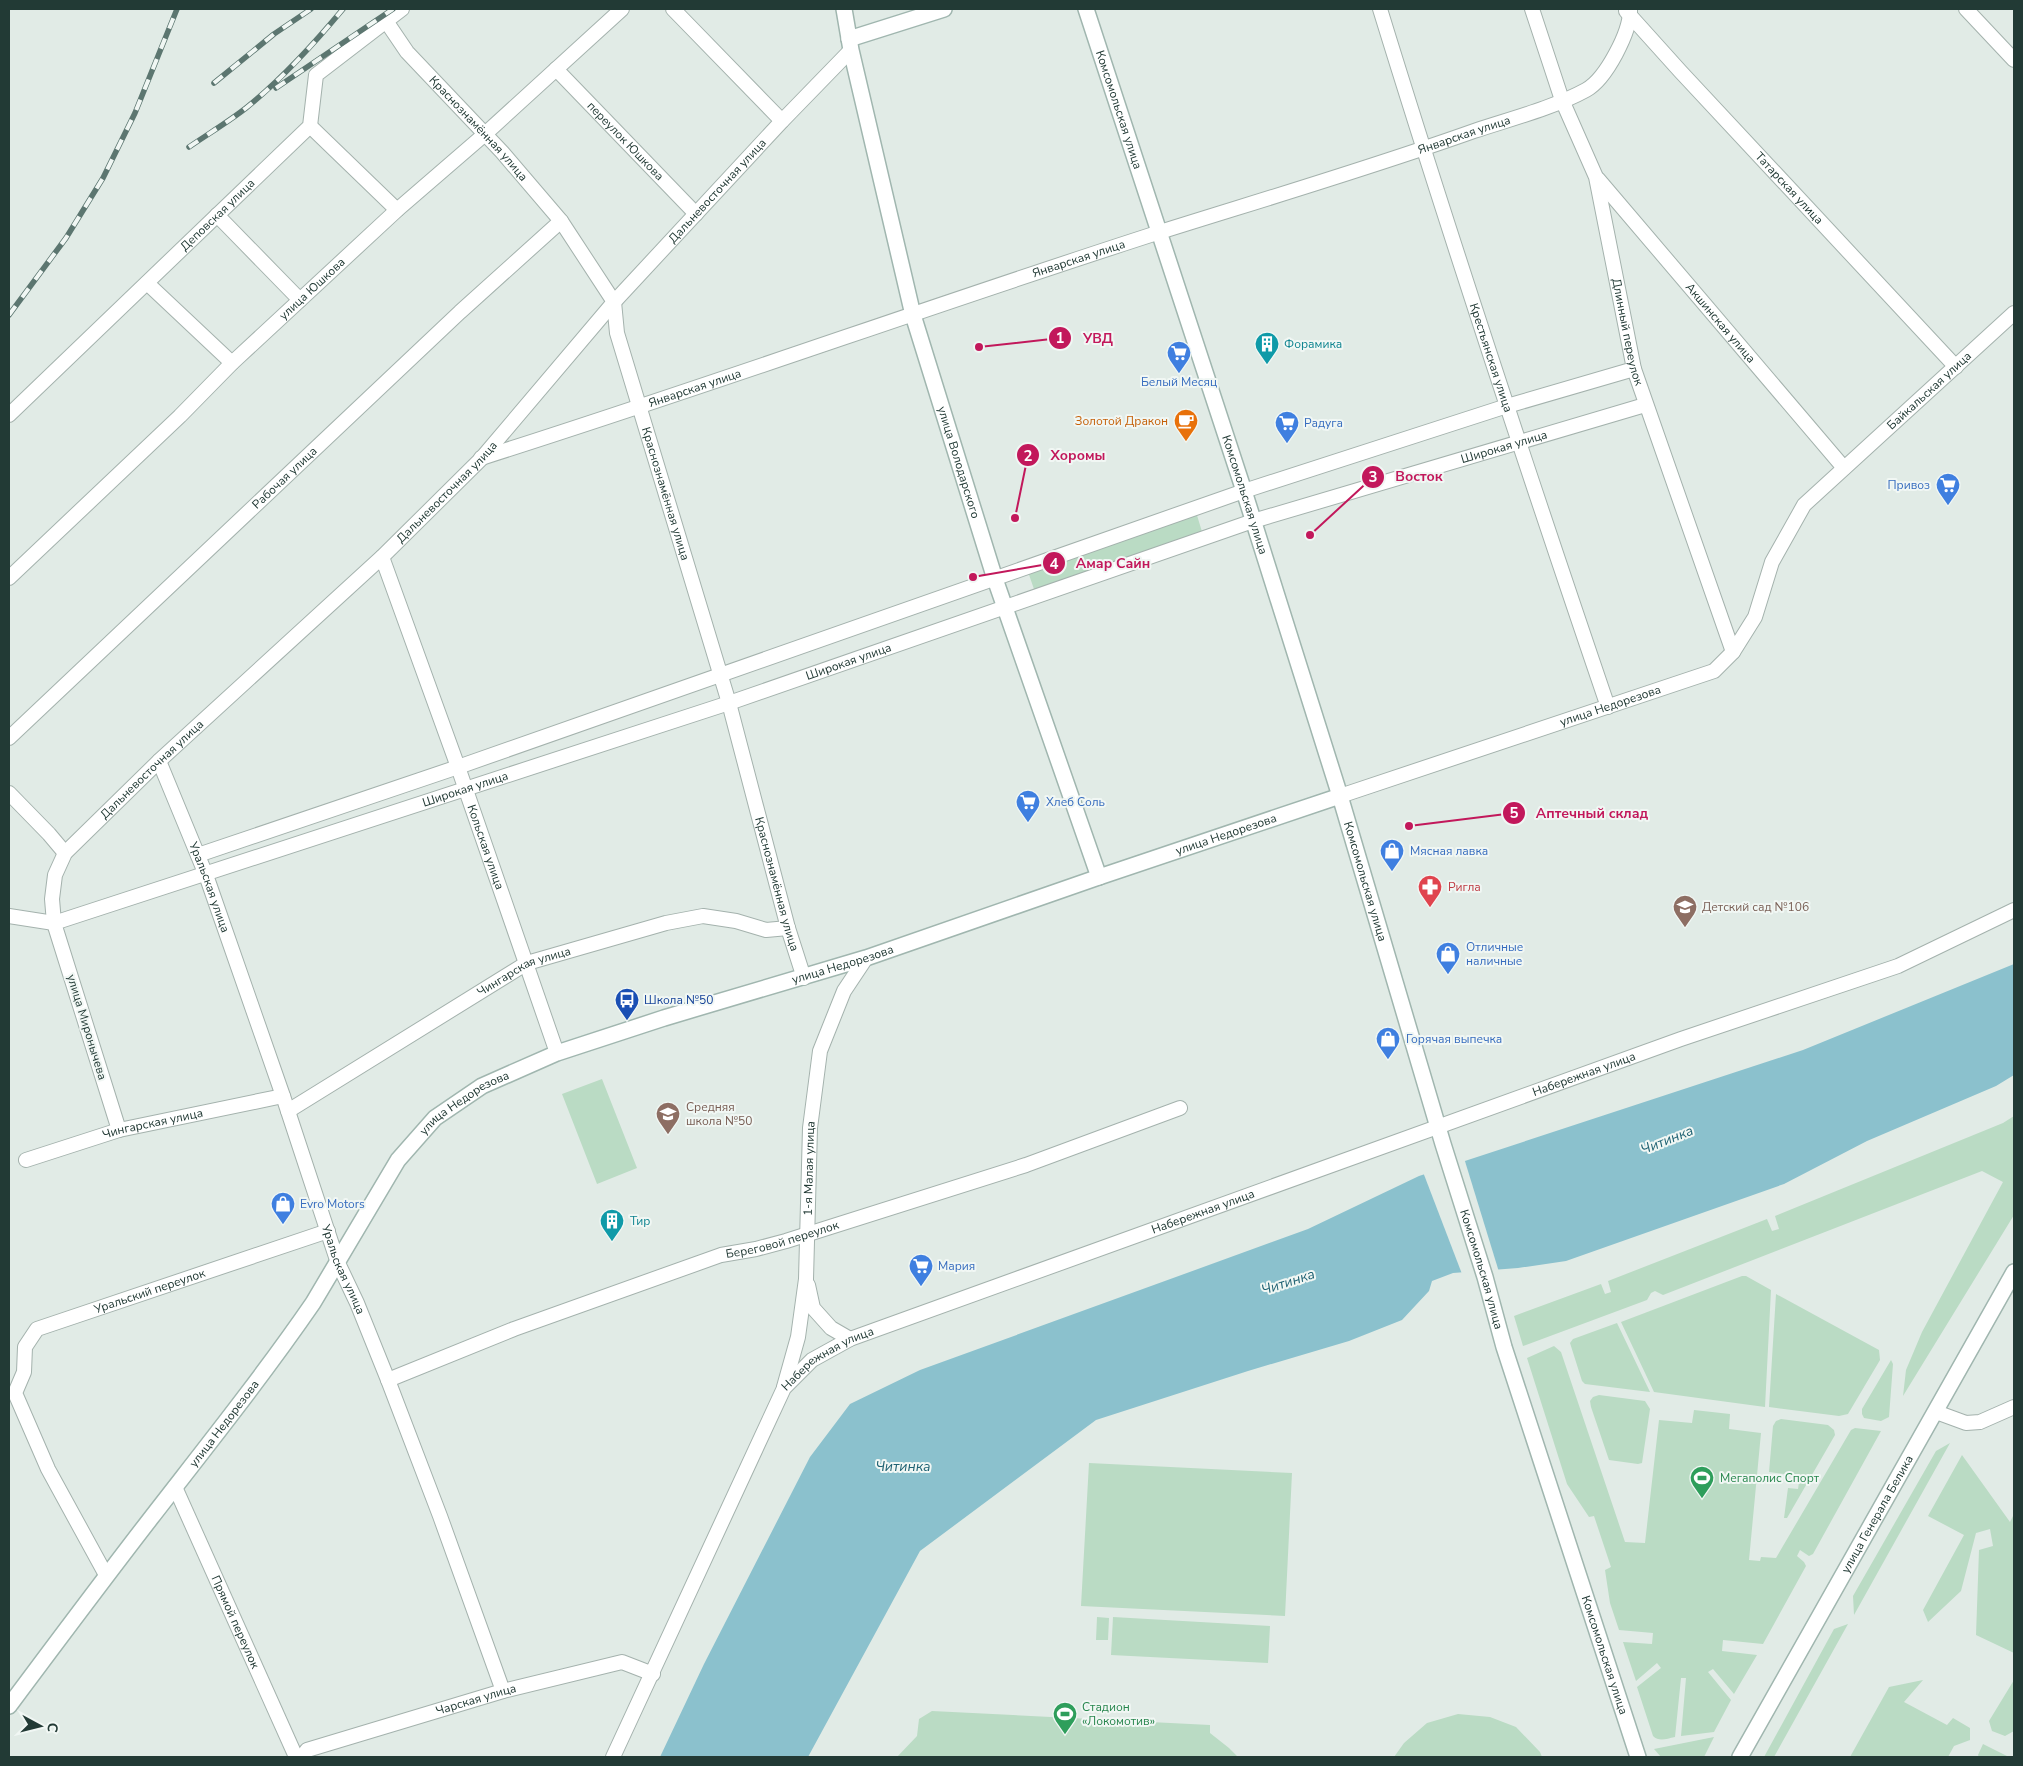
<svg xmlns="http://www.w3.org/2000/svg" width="2023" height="1766" font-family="'Nunito Sans',sans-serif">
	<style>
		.green { fill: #badbc4 }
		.water { fill: #8bc1cd }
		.pier { fill: #e1ebe6 }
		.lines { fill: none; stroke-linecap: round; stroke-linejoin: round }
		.street-casing { stroke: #a4b2ad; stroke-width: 16 }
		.secondary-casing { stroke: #a0b6af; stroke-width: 18 }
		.street { stroke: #fff; stroke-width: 14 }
		.secondary { stroke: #fff; stroke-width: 15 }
		.rail-casing { stroke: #5c7670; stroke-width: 5.5 }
		.rail { stroke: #f1f7f4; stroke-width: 4; stroke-dasharray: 11; stroke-linecap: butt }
		.labels { text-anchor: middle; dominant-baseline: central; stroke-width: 4; stroke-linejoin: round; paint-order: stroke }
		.street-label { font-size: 12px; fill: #223a35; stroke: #f1f7f4 }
		.culture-label { font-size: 12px; fill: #0d838f; stroke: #f1f7f4; text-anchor: start }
		.shop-label { font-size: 12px; fill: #366cbe; stroke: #f1f7f4; text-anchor: start }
		.food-label { font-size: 12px; fill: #c56008; stroke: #f1f7f4; text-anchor: end }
		.health-label { font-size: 12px; fill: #be3a42; stroke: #f1f7f4; text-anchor: start }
		.education-label { font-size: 12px; fill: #785e54; stroke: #f1f7f4; text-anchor: start }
		.transit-label { font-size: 12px; fill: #164399; stroke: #f1f7f4; text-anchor: start }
		.leisure-label { font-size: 12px; fill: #27864d; stroke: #f1f7f4; text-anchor: start }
		.water-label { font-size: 14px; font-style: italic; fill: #1f6273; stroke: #f1f7f4 }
		.leader { fill: none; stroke: #c2185b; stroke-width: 2 }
		.callout-dot { fill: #c2185b; stroke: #f1f7f4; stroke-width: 2 }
		.mark-label { font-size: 15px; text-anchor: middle; font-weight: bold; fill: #fff }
		.callout-label { font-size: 14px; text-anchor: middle; font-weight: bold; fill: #c2185b; stroke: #f1f7f4; stroke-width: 4; stroke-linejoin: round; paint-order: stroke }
	</style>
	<rect width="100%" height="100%" fill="#e1ebe6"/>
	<path class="green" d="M1196,512L1203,535L1035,592L1027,569Z
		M602,1079L637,1168L597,1184L562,1094Z
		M2014,1116V1215L1903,1396L1906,1370L1922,1332L2003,1182L1982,1171L1663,1295L1655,1291L1651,1293L1647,1300L1523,1346L1514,1316L1601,1284L1605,1294L1611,1292L1608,1281L1767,1219L1772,1231L1779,1229L1775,1216L2003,1123Z
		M1742,1276H1746L1771,1290L1765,1407L1654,1392L1621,1322Z
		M1776,1294L1879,1350L1880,1360L1848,1414L1839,1416L1769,1407Z
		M1617,1323L1650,1392L1585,1384L1582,1381L1570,1343L1573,1339Z
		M1554,1346L1561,1352L1625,1542L1645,1543L1659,1420L1692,1423L1694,1410L1730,1414L1729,1429L1761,1433L1749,1560L1760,1561L1761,1557L1776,1558L1851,1430L1855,1428L1881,1431L1813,1554L1809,1556L1800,1550L1797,1556L1804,1562L1806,1566L1763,1644L1723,1640L1722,1651L1757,1655L1734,1694L1713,1669L1708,1672L1731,1700L1714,1732L1681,1736L1686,1678H1681L1675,1737C1666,1739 1659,1742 1653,1736L1637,1687L1661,1668L1657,1663L1636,1681L1623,1642L1652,1644L1653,1633L1619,1630L1610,1603L1605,1570L1611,1567L1594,1516L1589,1517L1567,1484L1527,1358Z
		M1891,1360L1893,1364L1889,1417L1881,1421L1864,1418L1862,1414V1409Z
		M1599,1395L1645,1401L1650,1409L1642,1463L1638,1464L1609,1460L1591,1407L1590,1401L1593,1397Z
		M1781,1419L1828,1425L1834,1430L1835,1435L1787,1518H1784L1788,1488L1798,1489L1800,1476L1769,1472L1773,1426L1776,1421Z
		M1950,1443L1854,1615L1853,1596L1936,1451Z
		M1962,1455L2010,1522L2014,1514V1653L1976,1635L1979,1550L1993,1546L1990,1529L1976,1533L1961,1591L1928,1622L1923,1610L1964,1535L1928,1516Z
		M1089,1463L1292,1473L1285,1616L1081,1606Z
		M1097,1617L1109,1618L1108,1640H1096Z
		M1113,1617L1270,1626L1268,1663L1111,1655Z
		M1848,1624L1774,1757H1764L1834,1629Z
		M1923,1680L1904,1702L1947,1725L1953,1718L1970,1728V1740L1954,1746L1948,1757H1850L1889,1687Z
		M2014,1680V1731L2005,1736L1992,1731L1989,1721Z
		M932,1711L1210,1725V1733L1229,1748L1238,1757H897L917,1736L919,1719Z
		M1458,1714L1490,1717L1516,1727L1540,1752L1542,1757H1394L1404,1743L1427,1723Z
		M1714,1737L1704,1757H1661L1654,1749Z
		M1983,1744L2009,1757H1979L1978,1755Z"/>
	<path class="water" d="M2014,964V1075L1996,1086L1867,1141L1784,1184L1566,1261L1518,1268L1453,1273L1432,1281L1429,1291L1402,1320L1349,1341L1248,1371L1096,1420L920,1551L808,1757H660L704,1664L810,1457L850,1404L920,1370L1308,1229L1419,1176L1803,1050Z"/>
	<path class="pier" d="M1464,1158L1499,1272L1462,1274L1423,1172Z"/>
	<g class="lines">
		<defs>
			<g id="street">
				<path d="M673,9L782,121"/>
				<path id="s1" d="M1380,9C1452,243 1529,475 1608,707"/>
				<path id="s2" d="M1532,9L1562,100L1596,177L1634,369L1733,652"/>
				<path d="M1966,9L2014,60"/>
				<path id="s3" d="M1626,11L1680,71L1956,367"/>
				<path id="s4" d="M386,21L407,52L502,152L561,221L614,302L617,333L729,703L788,928L804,978"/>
				<path id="s5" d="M556,69L696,214"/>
				<path d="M310,126L397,210"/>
				<path id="s6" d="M1598,179L1844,468"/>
				<path d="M217,215L300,300"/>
				<path d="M147,283L232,363"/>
				<path id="s7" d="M9,415L310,126L316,75L402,9"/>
				<path id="s8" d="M481,458C709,386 933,305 1160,232C1265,199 1370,168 1474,131C1510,119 1553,108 1586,90C1606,79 1631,31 1630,9"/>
				<path id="s9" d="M382,557L458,767L557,1053"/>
				<path id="s10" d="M9,578L180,416L232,363L397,210L485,134L622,9"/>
				<path id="s11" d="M9,738L460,312L561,221"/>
				<path id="s12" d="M159,761L206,875L283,1096L338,1263L357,1303L388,1380L440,1516L503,1691"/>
				<path d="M9,793L49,834L65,853"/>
				<path id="s13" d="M1340,796L1714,671L1733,652L1755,617L1772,562L1804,505L2014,313"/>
				<path d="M198,855L458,767L1244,491L1507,406L1634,369"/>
				<path id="s14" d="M9,916L54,923L729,703L1253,521L1645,405"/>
				<path id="s15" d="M288,1111L527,963L666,923L703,916L736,921L766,930L788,928"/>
				<path id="s16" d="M119,1130L54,923L52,899L55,875L65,853L159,761L382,557L481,459L614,302L782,121L851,50"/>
				<path id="s17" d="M26,1160L119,1130L283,1096"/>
				<path d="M808,1285L813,1308L831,1328L850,1339"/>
				<path id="s18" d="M388,1380L514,1329L721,1255L756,1249L786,1241L1026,1165L1180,1108"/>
				<path id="s19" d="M784,1387L798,1337L806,1279L810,1128L820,1051L844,991L866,958"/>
				<path d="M1936,1412L1966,1423L1980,1422L2014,1407"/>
				<path id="s20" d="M175,1487L296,1757"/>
				<path id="s21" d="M106,1575L48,1469L15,1393L24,1372L25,1347L37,1329L328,1231"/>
				<path id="s22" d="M302,1757L307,1750L503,1691L622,1662L653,1674"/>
				<path id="s23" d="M613,1757L784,1388L812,1360L850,1339L1681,1039L1898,966L2014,910"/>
			</g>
			<g id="secondary">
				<path id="s24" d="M844,9L851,50L913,315L995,579L1099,877"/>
				<path id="s25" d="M1086,9L1244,491L1340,796L1443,1144L1485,1277L1504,1347L1638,1757"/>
				<path d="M849,39L944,9"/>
				<path id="s26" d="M9,1706C56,1643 103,1580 151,1518C206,1447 262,1377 313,1303L398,1160L435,1118L482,1086L557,1053L664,1018L866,958L1099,877L1340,796"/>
				<path id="s27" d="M1740,1757L2014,1272"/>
			</g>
		</defs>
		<use href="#street" class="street-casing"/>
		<use href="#secondary" class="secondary-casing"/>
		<use href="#street" class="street"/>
		<use href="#secondary" class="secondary"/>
		<defs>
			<path id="rail" d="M214,83L274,34L311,9
				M276,88L393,9
				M189,147C208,134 228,122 246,108C282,79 313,45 343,9
				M9,315L66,238L103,178L135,113L177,9"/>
		</defs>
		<use href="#rail" class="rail-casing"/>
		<use href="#rail" class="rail"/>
	</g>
	<defs>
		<symbol id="building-pin" viewBox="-11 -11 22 30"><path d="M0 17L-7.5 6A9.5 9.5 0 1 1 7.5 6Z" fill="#0f9aa8" stroke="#f1f7f4"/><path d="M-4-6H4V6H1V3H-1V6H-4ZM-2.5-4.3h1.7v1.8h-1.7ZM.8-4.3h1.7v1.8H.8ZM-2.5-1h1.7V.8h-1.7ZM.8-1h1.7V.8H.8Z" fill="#fff"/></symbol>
		<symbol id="supermarket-pin" viewBox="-11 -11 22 30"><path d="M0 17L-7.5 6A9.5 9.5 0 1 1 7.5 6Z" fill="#3f7fe0" stroke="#f1f7f4"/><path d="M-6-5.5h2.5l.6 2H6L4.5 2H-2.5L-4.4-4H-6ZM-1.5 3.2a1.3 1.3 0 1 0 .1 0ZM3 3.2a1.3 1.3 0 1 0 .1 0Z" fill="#fff"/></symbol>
		<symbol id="cafe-pin" viewBox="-11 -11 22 30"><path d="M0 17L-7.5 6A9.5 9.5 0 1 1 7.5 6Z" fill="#e8710a" stroke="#f1f7f4"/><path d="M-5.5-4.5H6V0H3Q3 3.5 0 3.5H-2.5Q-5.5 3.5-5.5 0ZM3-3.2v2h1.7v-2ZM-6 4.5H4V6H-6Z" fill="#fff"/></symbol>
		<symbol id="shop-pin" viewBox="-11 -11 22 30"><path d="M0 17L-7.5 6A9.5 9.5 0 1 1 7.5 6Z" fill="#3f7fe0" stroke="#f1f7f4"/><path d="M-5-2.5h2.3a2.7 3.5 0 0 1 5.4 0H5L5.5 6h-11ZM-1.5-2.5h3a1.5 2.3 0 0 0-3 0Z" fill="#fff"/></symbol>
		<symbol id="pharmacy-pin" viewBox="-11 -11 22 30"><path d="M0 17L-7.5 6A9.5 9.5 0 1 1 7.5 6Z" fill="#e0444e" stroke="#f1f7f4"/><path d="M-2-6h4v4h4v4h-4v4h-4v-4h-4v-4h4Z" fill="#fff"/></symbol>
		<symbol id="school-pin" viewBox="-11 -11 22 30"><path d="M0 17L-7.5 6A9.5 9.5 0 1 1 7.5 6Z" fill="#8d6e63" stroke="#f1f7f4"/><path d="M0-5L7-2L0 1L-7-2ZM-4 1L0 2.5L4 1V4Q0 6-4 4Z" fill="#fff"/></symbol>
		<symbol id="bus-pin" viewBox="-11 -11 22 30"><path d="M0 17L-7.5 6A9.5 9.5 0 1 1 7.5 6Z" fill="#1a4fb4" stroke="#f1f7f4"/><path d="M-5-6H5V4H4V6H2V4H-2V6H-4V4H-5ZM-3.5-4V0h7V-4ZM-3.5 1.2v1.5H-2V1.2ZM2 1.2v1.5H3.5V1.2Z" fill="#fff"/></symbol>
		<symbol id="stadium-pin" viewBox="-11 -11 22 30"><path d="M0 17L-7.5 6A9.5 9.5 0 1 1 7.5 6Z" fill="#2e9e5b" stroke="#f1f7f4"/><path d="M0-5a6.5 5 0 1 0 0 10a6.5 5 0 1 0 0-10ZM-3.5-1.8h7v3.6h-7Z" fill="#fff"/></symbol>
	</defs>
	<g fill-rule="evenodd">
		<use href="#building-pin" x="1253" y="330" width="28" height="38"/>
		<use href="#supermarket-pin" x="1165" y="339" width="28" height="38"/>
		<use href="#cafe-pin" x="1172" y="407" width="28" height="38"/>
		<use href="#supermarket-pin" x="1273" y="409" width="28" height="38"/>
		<use href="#supermarket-pin" x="1934" y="471" width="28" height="38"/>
		<use href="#supermarket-pin" x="1014" y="788" width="28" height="38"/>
		<use href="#shop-pin" x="1378" y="837" width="28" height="38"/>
		<use href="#pharmacy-pin" x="1416" y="873" width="28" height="38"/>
		<use href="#school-pin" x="1671" y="893" width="28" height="38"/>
		<use href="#shop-pin" x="1434" y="940" width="28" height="38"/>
		<use href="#bus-pin" x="613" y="986" width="28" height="38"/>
		<use href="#shop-pin" x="1374" y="1025" width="28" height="38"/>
		<use href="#school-pin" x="654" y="1100" width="28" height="38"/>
		<use href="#shop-pin" x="269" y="1190" width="28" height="38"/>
		<use href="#building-pin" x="598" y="1207" width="28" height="38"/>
		<use href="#supermarket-pin" x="907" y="1252" width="28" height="38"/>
		<use href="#stadium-pin" x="1688" y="1464" width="28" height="38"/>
		<use href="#stadium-pin" x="1051" y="1700" width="28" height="38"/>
	</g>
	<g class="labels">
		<g class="street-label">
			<text stroke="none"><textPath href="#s25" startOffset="106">Комсомольская улица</textPath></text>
			<text stroke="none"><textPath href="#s4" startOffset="142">Краснознамённая улица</textPath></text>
			<text stroke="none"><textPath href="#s8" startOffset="1035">Январская улица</textPath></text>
			<text stroke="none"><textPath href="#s5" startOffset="100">переулок Юшкова</textPath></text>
			<text stroke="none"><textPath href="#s3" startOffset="241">Татарская улица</textPath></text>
			<text stroke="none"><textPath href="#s16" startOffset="1220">Дальневосточная улица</textPath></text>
			<text stroke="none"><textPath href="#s7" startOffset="289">Деповская улица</textPath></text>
			<text stroke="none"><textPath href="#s8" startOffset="630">Январская улица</textPath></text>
			<text stroke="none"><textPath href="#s10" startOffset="419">улица Юшкова</textPath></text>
			<text stroke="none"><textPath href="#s6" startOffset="189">Акшинская улица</textPath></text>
			<text stroke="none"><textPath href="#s2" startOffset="338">Длинный переулок</textPath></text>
			<text stroke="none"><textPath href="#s1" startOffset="366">Крестьянская улица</textPath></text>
			<text stroke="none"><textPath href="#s8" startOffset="225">Январская улица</textPath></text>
			<text stroke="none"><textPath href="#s13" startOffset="755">Байкальская улица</textPath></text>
			<text stroke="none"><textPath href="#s14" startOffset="1572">Широкая улица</textPath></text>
			<text stroke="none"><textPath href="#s24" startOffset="468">улица Володарского</textPath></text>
			<text stroke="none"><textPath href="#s11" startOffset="379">Рабочая улица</textPath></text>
			<text stroke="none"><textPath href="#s16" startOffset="815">Дальневосточная улица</textPath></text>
			<text stroke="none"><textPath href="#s4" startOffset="562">Краснознамённая улица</textPath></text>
			<text stroke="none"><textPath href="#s25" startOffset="511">Комсомольская улица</textPath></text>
			<text stroke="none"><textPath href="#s14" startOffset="882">Широкая улица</textPath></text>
			<text stroke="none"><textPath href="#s13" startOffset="285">улица Недорезова</textPath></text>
			<text stroke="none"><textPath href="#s16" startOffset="410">Дальневосточная улица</textPath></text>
			<text stroke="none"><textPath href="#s14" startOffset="478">Широкая улица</textPath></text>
			<text stroke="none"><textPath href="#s26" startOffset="1570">улица Недорезова</textPath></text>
			<text stroke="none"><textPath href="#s9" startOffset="308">Кольская улица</textPath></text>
			<text stroke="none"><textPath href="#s25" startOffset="916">Комсомольская улица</textPath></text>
			<text stroke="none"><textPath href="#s4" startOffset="968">Краснознамённая улица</textPath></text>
			<text stroke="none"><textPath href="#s12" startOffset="136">Уральская улица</textPath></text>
			<text stroke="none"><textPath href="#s26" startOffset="1165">улица Недорезова</textPath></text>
			<text stroke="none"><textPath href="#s15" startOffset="275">Чингарская улица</textPath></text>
			<text transform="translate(87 1027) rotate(73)">улица Миронычева</text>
			<text stroke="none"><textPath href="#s23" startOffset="1270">Набережная улица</textPath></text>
			<text stroke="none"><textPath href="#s26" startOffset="760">улица Недорезова</textPath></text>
			<text stroke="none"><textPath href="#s17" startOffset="132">Чингарская улица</textPath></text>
			<text stroke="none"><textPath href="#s19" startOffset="221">1-я Малая улица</textPath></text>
			<text stroke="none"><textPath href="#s23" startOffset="865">Набережная улица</textPath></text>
			<text stroke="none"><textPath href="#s18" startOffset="419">Береговой переулок</textPath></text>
			<text stroke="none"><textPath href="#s12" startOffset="541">Уральская улица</textPath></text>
			<text stroke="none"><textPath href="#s25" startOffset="1321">Комсомольская улица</textPath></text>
			<text stroke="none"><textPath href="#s21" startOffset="392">Уральский переулок</textPath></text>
			<text stroke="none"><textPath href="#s23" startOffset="460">Набережная улица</textPath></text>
			<text stroke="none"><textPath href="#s26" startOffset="355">улица Недорезова</textPath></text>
			<text stroke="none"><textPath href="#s27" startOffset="279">улица Генерала Белика</textPath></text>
			<text stroke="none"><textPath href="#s20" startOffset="148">Прямой переулок</textPath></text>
			<text stroke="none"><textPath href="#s25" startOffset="1726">Комсомольская улица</textPath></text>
			<text stroke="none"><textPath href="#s22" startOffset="185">Чарская улица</textPath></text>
		</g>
		<g class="culture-label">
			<text x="1284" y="344">Форамика</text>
			<text x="630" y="1221">Тир</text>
		</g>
		<g class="shop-label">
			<text x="1179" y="382" text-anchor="middle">Белый Месяц</text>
			<text x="1304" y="423">Радуга</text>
			<text x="1930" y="485" text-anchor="end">Привоз</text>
			<text x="1046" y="802">Хлеб Соль</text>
			<text x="1410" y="851">Мясная лавка</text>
			<text x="1466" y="947">Отличные<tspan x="1466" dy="14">наличные</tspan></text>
			<text x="1406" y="1039">Горячая выпечка</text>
			<text x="300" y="1204">Evro Motors</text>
			<text x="938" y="1266">Мария</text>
		</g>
		<g class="food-label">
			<text x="1168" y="421">Золотой Дракон</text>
		</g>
		<g class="health-label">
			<text x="1448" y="887">Ригла</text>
		</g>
		<g class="education-label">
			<text x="1702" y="907">Детский сад №106</text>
			<text x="686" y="1107">Средняя<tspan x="686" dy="14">школа №50</tspan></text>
		</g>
		<g class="transit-label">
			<text x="644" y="1000">Школа №50</text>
		</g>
		<g class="leisure-label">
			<text x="1720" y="1478">Мегаполис Спорт</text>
			<text x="1082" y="1707">Стадион<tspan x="1082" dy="14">«Локомотив»</tspan></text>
		</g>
		<g class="water-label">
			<text transform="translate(1667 1140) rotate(-22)">Читинка</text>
			<text transform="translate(1288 1282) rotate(-18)">Читинка</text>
			<text x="903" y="1466">Читинка</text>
		</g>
	</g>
	<path class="leader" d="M979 347L1060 338M1015 518L1028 455M1310 535L1373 477M973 577L1054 563M1409 826L1514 813"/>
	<g class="callout-dot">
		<circle cx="979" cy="347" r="5"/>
		<circle cx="1015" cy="518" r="5"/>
		<circle cx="1310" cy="535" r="5"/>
		<circle cx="973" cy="577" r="5"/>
		<circle cx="1409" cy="826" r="5"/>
		<circle cx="1060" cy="338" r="12"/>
		<circle cx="1028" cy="455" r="12"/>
		<circle cx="1373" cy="477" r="12"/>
		<circle cx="1054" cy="563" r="12"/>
		<circle cx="1514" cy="813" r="12"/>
	</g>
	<g class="mark-label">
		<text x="1060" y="343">1</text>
		<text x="1028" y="461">2</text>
		<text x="1373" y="482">3</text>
		<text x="1054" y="569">4</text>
		<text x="1514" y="818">5</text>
	</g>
	<g class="callout-label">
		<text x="1098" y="343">УВД</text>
		<text x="1078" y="460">Хоромы</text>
		<text x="1419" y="481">Восток</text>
		<text x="1113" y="568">Амар Сайн</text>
		<text x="1592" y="818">Аптечный склад</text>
	</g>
	<rect width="2023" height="1766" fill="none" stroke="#223a35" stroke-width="20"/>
	<g transform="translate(40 1726) rotate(97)" stroke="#f1f7f4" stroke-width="4" paint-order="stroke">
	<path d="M0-4L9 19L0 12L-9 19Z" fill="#223a35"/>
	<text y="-8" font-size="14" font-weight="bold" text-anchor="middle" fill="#223a35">С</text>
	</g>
</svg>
